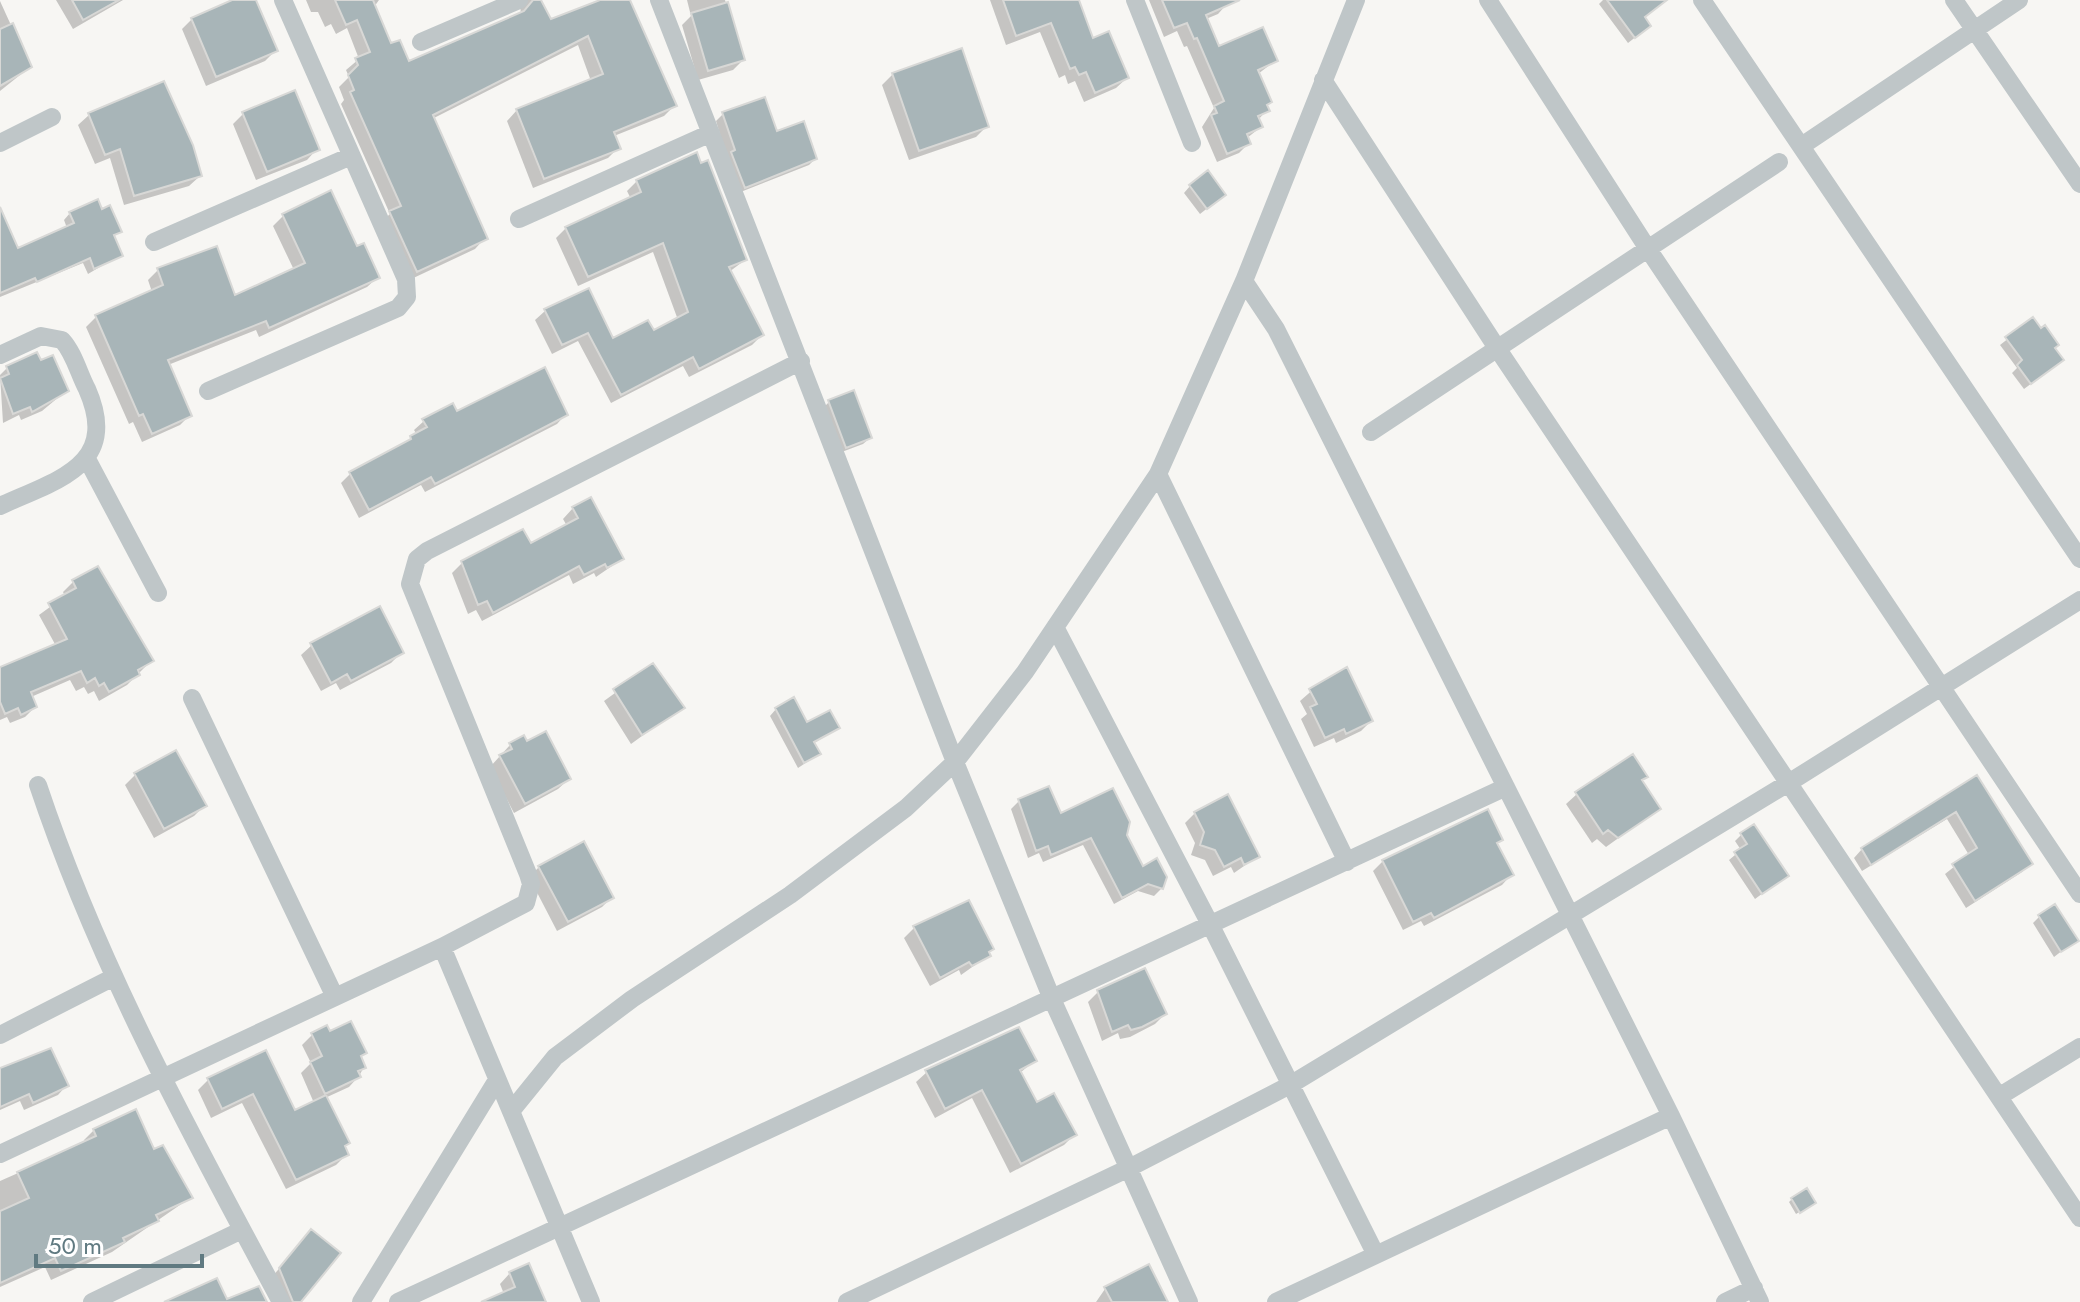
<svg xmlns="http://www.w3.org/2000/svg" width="2080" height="1302" font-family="Jost,sans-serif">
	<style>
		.shadow { fill: #0003 }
		.building { fill: #a8b5b8; stroke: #d8d8d6; stroke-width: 2 }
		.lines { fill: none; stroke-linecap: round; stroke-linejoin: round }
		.street { stroke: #bfc6c8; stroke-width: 18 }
	</style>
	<rect width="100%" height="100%" fill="#f7f6f3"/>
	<path class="shadow" d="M56,0H123L73,29Z
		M237,0H254L275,51L265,61L206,86L182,29L192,19Z
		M306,0H379L374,7L390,46L407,64L521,14L520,5L513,0H539L550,22L606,0H629L675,105L664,116L614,136L618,148L608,158L533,188L507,121L517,110L591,81L578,45L432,119L485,238L475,249L407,281L380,223L390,214L341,104L344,100L339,87L349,77L346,70L359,59L347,28L336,34L331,24L325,27L318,12H311Z
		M687,0H725L743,60L733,70L698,80L682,25L691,16Z
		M990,0H1077L1092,41L1127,78L1116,88L1084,102L1075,81L1068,84L1065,75L1059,78L1040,32L1006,45Z
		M1149,0H1225L1227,4L1218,14L1206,19L1218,48L1275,61L1258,74L1267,110L1258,120L1261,127L1247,138L1249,143L1239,153L1217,162L1202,127L1214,108L1187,46L1184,47L1177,31L1164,37Z
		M1603,0H1651L1643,18L1642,32L1628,43L1599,4Z
		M0,1L30,67L0,91Z
		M893,74L987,126L976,137L909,160L882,85Z
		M163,84L200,176L189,186L124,205L110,158L95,164L78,125L89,115Z
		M244,113L317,149L307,160L256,180L233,124Z
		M723,114L776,133L815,159L809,165L738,193L716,121Z
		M637,181L745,260L729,272L762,335L752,345L689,377L683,366L611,403L578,341L552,354L535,320L545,311L612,341L653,333L678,320L653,252L578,286L556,238L566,228L631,199L627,191Z
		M1190,186L1224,195L1200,214L1184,193Z
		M330,193L356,248L377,278L367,287L259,337L256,330L168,365L190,415L180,425L142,442L133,422L129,424L86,327L96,317L152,292L148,280L158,270L234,297L294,270L273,226L283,216Z
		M70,213L119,231L113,238L120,255L88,274L83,263L0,297V239L17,251L67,228L64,220Z
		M2032,320L2053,348L2055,366L2024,389L2012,373L2017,368L2000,345Z
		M7,368L66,391L42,411L21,420L19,415L3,423L0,375Z
		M829,402L870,438L863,444L839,453L823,408Z
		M456,414H566L557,424L425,492L421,485L359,518L341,483L350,474L403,445L417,435L414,430L424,421Z
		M573,508L622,559L596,577L594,573L573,584L569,575L482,621L476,610L468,614L452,573L462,563L530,545L567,526L563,519Z
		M97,569L151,661L127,685L99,701L94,691L88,694L84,687L76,691L70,680L31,697L35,707L25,717L10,723L7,717L0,720V669L56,646L39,615L65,596L63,592L73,582Z
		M312,645L402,652L391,663L340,690L336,683L321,691L301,655Z
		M652,666L682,707L631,744L604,701Z
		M1346,669L1371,721L1361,731L1336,743L1334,738L1314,747L1301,719L1307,714L1300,701L1324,680Z
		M776,709L807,724L837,728L813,744L819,754L798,768L770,716Z
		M510,745L569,779L558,789L514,813L490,767Z
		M135,775L205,805L194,816L154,838L125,785Z
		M1977,778L2030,864L2022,872L1966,908L1945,874L1969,855L1947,819L1862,871L1854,858L1862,849Z
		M1640,781L1659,809L1606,847L1597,839L1592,843L1566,804L1577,794Z
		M1048,788L1060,816L1124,835L1142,869L1162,888L1154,896L1138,891L1114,904L1083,845L1043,862L1039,853L1028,858L1011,809L1019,801Z
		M1195,813L1257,857L1234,873L1231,867L1213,876L1205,860L1191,855L1195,843L1185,823Z
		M1742,834L1786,876L1755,899L1729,860L1741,850L1735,841Z
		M1495,844L1511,875L1502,885L1424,926L1421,921L1403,930L1373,871L1383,861Z
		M539,867L612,897L602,907L557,931L529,877Z
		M2039,917L2076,940L2054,957L2033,923Z
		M914,928L987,953L989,955L961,975L959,970L930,986L904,938Z
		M1098,992L1165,1014L1155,1024L1130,1037L1120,1039L1118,1033L1102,1041L1088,1002Z
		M329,1033L364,1053L359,1058L364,1067L359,1076L349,1087L325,1098L346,1155L336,1165L286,1189L242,1103L211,1118L198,1090L208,1080L265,1052L294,1112L314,1103L301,1073L311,1063L302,1045L312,1035Z
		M1034,1061L1020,1073L1036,1105L1074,1135L1064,1145L1010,1173L972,1098L935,1118L916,1082L927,1072Z
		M0,1071L66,1086L58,1095L24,1110L20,1101L0,1110Z
		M94,1130L153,1152L190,1198L112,1252L51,1280L45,1267L0,1287V1181L86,1143L84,1140Z
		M1792,1199L1811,1205L1796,1214L1789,1202Z
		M303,1241L298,1302H281L271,1278Z
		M510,1273L544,1302H486L504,1294L500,1284Z
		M1105,1289L1166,1302H1096Z"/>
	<path class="building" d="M72,0H119L83,20Z
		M232,0H256L278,51L216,77L191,18Z
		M335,0H373L391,43L400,40L409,61L524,11L533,0H541L551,19L600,0H630L677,106L614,132L621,149L544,179L516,109L603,74L588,36L433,115L488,239L417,272L389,211L401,206L350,92L354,90L348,75L358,65L355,58L370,52L357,20L346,25Z
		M1003,0H1079L1093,38L1109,31L1129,78L1095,93L1086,72L1079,75L1075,67L1070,69L1051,23L1016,36Z
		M1162,0H1240L1206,15L1219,46L1263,27L1278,61L1258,70L1272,102L1267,105L1270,111L1258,116L1263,127L1247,134L1251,144L1227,154L1211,115L1217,113L1214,106L1224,101L1197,38L1194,39L1187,23L1174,28Z
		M1607,0H1667L1645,17L1651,26L1635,38Z
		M728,2L745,60L708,71L691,13Z
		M13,23L32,67L0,86V29Z
		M962,48L989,127L919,151L892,73Z
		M164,81L193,145L202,176L134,196L120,149L105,155L88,113Z
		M295,90L320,150L267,172L242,112Z
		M765,97L777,131L804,121L817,159L745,188L731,152L735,150L722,112Z
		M697,152L701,163L708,160L747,260L729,267L764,335L699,369L693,357L621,395L588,333L562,345L544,309L589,288L613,338L648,320L654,330L688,312L663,243L588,277L565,227L641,192L636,180Z
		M1208,170L1226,195L1207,209L1189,185Z
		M331,190L357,246L364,243L380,278L269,328L266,321L168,360L192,416L152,434L143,414L139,416L95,315L163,285L157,268L217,246L235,295L305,263L282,214Z
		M98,199L102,209L110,205L122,232L114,235L123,256L94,269L90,258L37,282L35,278L0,293V207L18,248L74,223L69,212Z
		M2033,317L2041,328L2045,325L2059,345L2055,348L2064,360L2031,384L2017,365L2022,360L2005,337Z
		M37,352L41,360L53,355L69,391L32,412L30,407L13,414L0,378L9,374L6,366Z
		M545,367L568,415L435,484L431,477L369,510L349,472L411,439L410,436L427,427L422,419L453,403L457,411Z
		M854,390L872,438L846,448L828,400Z
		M591,497L624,559L607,568L605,564L584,575L579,566L493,613L487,601L478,605L461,561L523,529L531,543L578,518L572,507Z
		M98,566L154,661L138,670L140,675L109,692L104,683L99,686L95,678L87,683L81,671L31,692L37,707L21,715L18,708L5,714L0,702V667L67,639L48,603L76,588L72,580Z
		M380,606L404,653L351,681L347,674L331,683L310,643Z
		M653,663L685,708L642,735L613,689Z
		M1347,667L1373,721L1346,734L1344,729L1325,738L1310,707L1317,704L1309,689Z
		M794,697L807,722L830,710L840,728L814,742L821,754L804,763L775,708Z
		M546,731L571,779L525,804L499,755L512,749L509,743L524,735L527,741Z
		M176,750L207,806L164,829L134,773Z
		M1633,754L1648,777L1642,780L1661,809L1618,838L1608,830L1603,834L1575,792Z
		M1977,775L2033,864L1975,901L1952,864L1977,848L1956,812L1871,865L1861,848Z
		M1049,786L1061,813L1113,788L1130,822L1127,835L1143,866L1157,858L1167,877L1163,889L1148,884L1122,898L1091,838L1051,855L1048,846L1036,851L1018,799Z
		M1228,794L1260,857L1244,865L1241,858L1224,867L1215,850L1200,845L1204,832L1194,812Z
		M1488,809L1503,840L1497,843L1514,875L1434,918L1431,913L1413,922L1382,860Z
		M1754,824L1789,876L1762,894L1734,852L1747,844L1740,833Z
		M584,841L614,898L568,922L538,866Z
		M969,900L994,949L989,952L991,956L972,966L969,962L940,978L913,926Z
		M2055,904L2079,941L2061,952L2038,915Z
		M1145,968L1167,1014L1142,1027L1131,1030L1128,1025L1112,1032L1097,990Z
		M351,1021L367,1053L361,1056L366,1068L358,1071L361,1077L325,1094L310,1062L322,1056L311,1033L327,1025L330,1031Z
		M1019,1027L1037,1061L1020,1070L1037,1102L1054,1093L1077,1135L1021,1164L982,1090L945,1109L925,1070Z
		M51,1048L69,1086L33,1103L29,1094L0,1107V1068Z
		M266,1050L295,1110L326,1095L350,1143L345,1146L349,1155L296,1180L253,1094L222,1109L207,1078Z
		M136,1109L154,1149L163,1145L193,1198L156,1215L159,1221L123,1238L125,1242L61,1271L55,1258L0,1283V1211L29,1198L17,1172L96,1136L93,1129Z
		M1807,1188L1816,1203L1800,1213L1791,1198Z
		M311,1229L341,1253L301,1302H293L279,1268Z
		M529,1263L546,1302H481L515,1287L509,1272Z
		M1149,1264L1168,1302H1112L1104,1287Z
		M217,1278L227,1299L259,1286L267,1302H164Z"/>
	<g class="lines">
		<path class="street" d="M659,0L955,762L1052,999L1189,1302
			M1135,0L1192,143
			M1488,0L1648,249L2080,894
			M1702,0L2080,559
			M1954,0L2080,184
			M421,42L519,0
			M1323,80L1497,348L2080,1218
			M0,143L52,117
			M1803,145L2019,0
			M519,219L711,133
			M154,242L351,156
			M1244,281L1276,329L1671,1116L1760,1302
			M0,355L41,336L62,340C74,353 79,374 87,389C121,466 56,480 0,506
			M208,391L398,308L407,297L406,279L283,0
			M1371,432L1779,162
			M87,459L158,593
			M1158,474L1347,862
			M1055,627L1211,926L1375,1253
			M192,698L335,997
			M38,785C98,965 191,1135 281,1302
			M442,947L591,1302
			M0,1035L114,977
			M2000,1096L2080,1047
			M512,1110L555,1057L632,999L790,895L906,808L955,762L1025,672L1158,474L1244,281L1356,0
			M0,1154L442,947L526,903L531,884L528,874L410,584L417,559L427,551L801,361
			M92,1302L242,1230
			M361,1302L497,1080
			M398,1302L1506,787
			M847,1302L1129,1168L1290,1085L1790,782L2080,600
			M1276,1302L1671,1116
			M1725,1302L1754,1288"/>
	</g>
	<path d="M36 1254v12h166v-12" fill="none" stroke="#607a81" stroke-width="4"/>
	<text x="48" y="1254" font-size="24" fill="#607a81" stroke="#ffffff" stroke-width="6" paint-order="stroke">50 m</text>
</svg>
